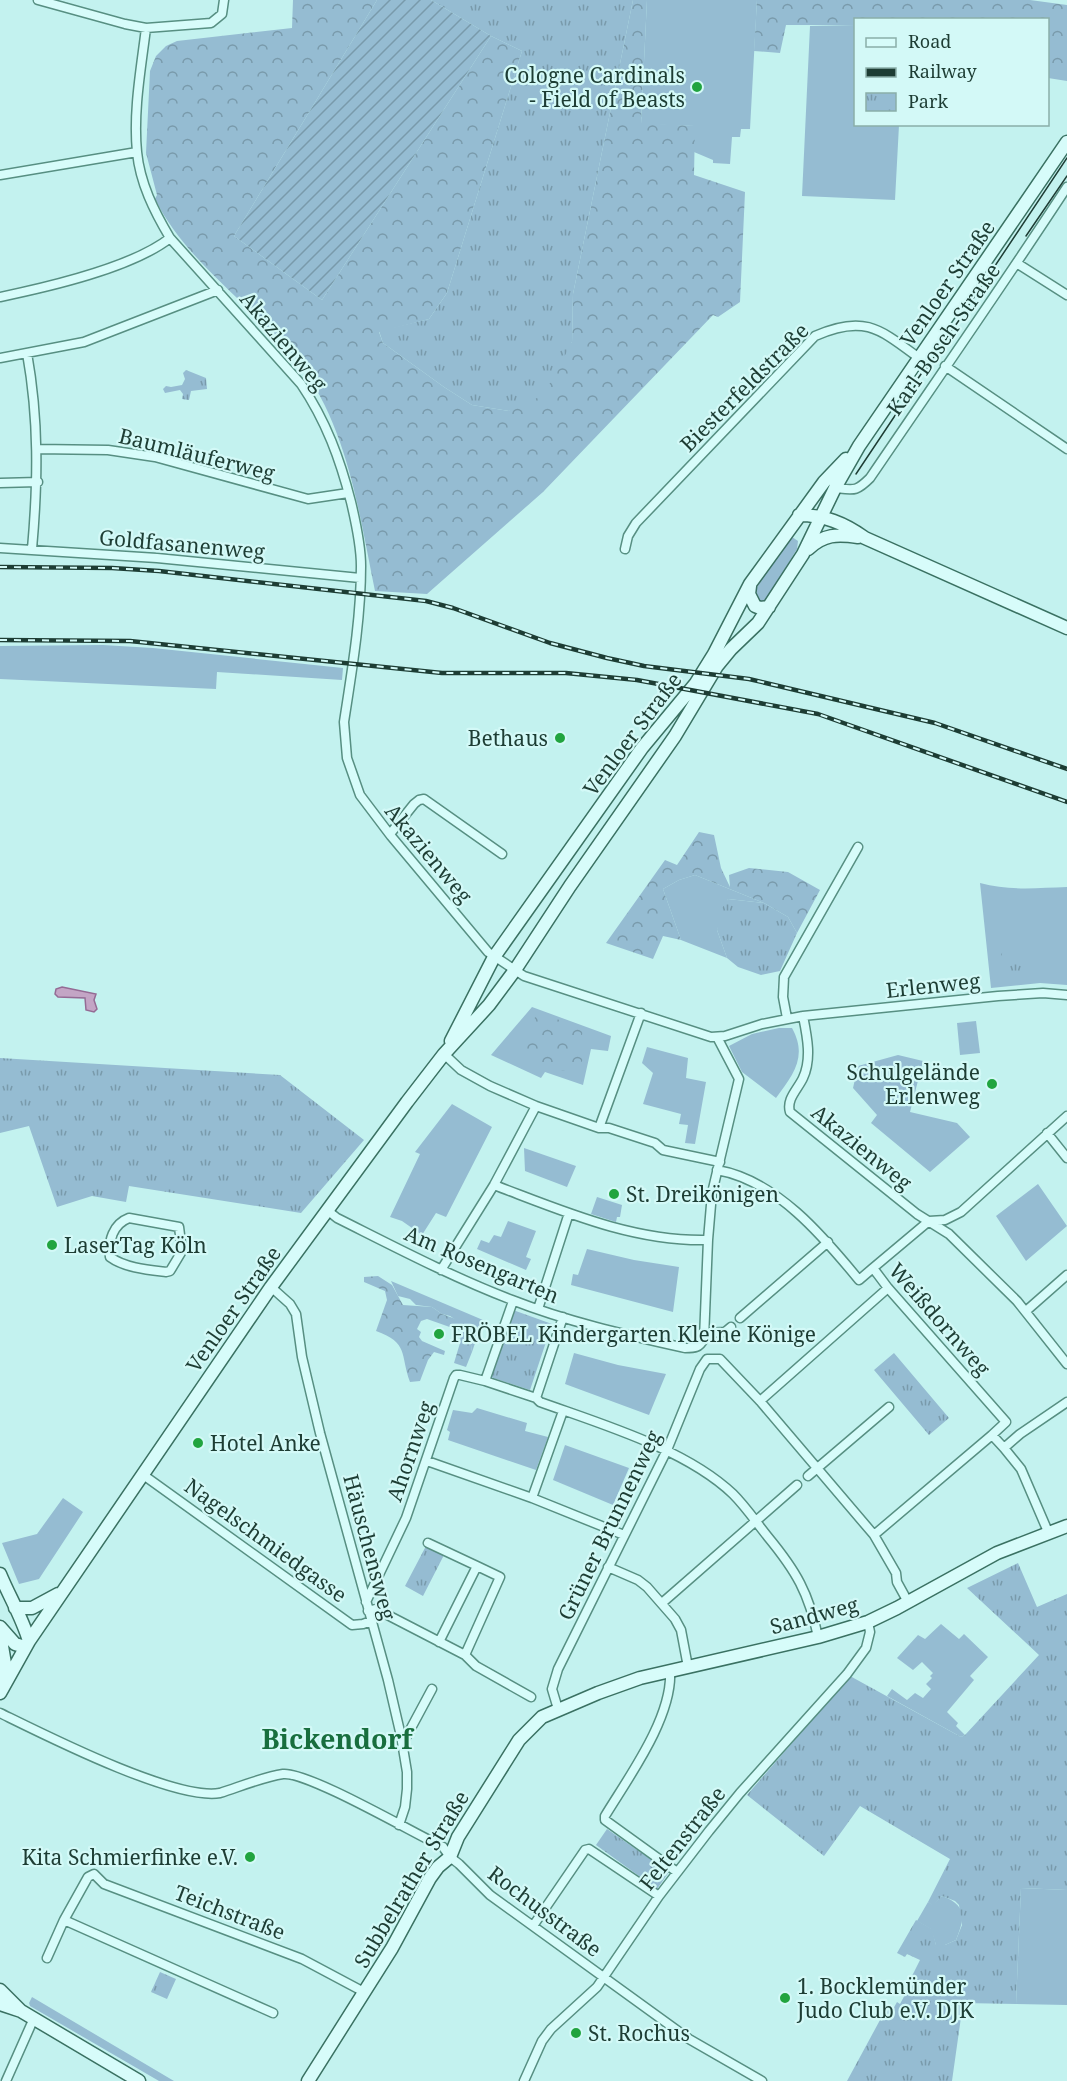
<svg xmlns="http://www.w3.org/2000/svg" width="1067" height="2081" font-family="'Noto Serif',serif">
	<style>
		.grass { fill: #95bcd2 }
		.forest { fill: url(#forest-crowns) }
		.park { fill: url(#park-tufts) }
		.garden { fill: url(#garden-furrows) }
		.water { fill: #c3a5c5; stroke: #946b94; stroke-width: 1.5 }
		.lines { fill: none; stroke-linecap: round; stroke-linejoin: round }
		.street-casing { stroke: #578f82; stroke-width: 11 }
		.secondary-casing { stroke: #3a7162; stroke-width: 15 }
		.street { stroke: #d7fcfa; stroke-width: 8 }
		.secondary { stroke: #d7fcfa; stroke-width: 12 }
		.tram { stroke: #1d3d34; stroke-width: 1.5 }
		.rail-casing { stroke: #1d3d34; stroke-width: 4.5 }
		.rail { stroke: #d3f9f7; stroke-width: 2; stroke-dasharray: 7; stroke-linecap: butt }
		.poi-dot { fill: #21a43f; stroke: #d3f9f7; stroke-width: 2 }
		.labels { text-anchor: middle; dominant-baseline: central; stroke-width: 4.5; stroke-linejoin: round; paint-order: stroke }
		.poi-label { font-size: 21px; fill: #1d3d34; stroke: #d3f9f7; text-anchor: start }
		.street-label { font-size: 21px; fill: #1d3d34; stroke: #d3f9f7 }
		.district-label { font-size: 27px; font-weight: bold; fill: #186e3e; stroke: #d3f9f7 }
	</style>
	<defs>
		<pattern id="forest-crowns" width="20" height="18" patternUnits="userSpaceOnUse" patternTransform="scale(1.5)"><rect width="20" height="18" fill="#95bcd2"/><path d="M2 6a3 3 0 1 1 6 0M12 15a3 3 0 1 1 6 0" fill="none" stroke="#799aab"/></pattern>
		<pattern id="park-tufts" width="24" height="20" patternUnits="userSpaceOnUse" patternTransform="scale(1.5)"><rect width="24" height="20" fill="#95bcd2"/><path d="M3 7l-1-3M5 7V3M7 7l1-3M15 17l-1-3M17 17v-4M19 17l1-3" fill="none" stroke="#799aab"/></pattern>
		<pattern id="garden-furrows" width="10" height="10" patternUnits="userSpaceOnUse" patternTransform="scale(1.5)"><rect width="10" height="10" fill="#95bcd2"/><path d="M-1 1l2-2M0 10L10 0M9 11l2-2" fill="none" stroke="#799aab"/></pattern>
	</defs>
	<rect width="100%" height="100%" fill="#c3f2ef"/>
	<path class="grass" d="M647,0H757L750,129H741L740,137H732L730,164L713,163V160L694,152V126L641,124Z
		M855,25L856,124L899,125L895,200L802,196L810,26Z
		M792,537L798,541L797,549L768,597L764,601L757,600L756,589L787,538Z
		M103,645L153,648L343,668L342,680L217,672L216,689L0,679V646Z
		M695,875L764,903L728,899L717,930L727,958L681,940L663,889L679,880Z
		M980,883C1009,891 1037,888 1067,887V985L1040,983L991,988Z
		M532,1007L611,1036L608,1051L591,1049L583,1085L545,1072L541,1078L491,1055Z
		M976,1021L980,1053L960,1055L957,1023Z
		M779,1028H792C808,1057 793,1075 776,1098L742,1072L729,1046L752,1034Z
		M647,1047L688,1058L686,1078L706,1082L695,1144L685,1143L688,1125L679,1124L681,1114L643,1104L653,1073L642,1063Z
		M898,1055L923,1061L910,1112L957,1123L970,1137L930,1172L871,1123L877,1115L853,1088L858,1066Z
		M452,1104L492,1127L446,1217L436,1213L422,1235L402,1221L390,1217L420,1154L415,1152Z
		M524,1148L576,1166L567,1187L525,1171Z
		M1038,1184L1067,1226L1026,1261L996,1216Z
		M597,1197L622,1205L620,1217H617L616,1222L591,1214Z
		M508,1221L536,1231L526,1257L531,1259L526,1270L477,1249L481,1240L489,1243L494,1235L501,1237Z
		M587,1249L634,1260L679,1267L673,1312L571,1285L573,1274L578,1275Z
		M391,1281L483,1320L472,1352L469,1329L450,1316L442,1314L432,1307L416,1305L410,1299L398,1296Z
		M574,1353L618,1365L666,1374L649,1415L565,1384Z
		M477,1408L527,1423L525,1431L548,1437L536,1470L448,1440L450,1432L447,1430L453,1410L472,1413Z
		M565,1445L629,1468L613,1505L553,1480Z
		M63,1498L83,1512L39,1579L19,1584L2,1543L37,1534Z
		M941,1624L959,1639L964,1634L988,1657L970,1676L974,1680L947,1712L958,1723L956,1726L965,1735L961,1737L887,1696L892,1689L907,1700L915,1693L923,1698L931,1689L926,1684L932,1678L930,1676L933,1673L922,1662L913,1670L897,1658L918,1635L925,1639Z
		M1021,1888L1067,1890V2005L1016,2004Z
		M942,1896C967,1905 965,1918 956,1940L945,1945H936L931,1929L917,1921L928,1902L933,1905Z
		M32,1997L174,2081H159L30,2006L29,2003Z"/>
	<path class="forest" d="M293,0H377L234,236L322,300L491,36L522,51L447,293L429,319L379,332L383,343L444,387L472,405L509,411L572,342L573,294L633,0H647L641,123L695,126L694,175L745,192L740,302L718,317L713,315L543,492L427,594L375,591C359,513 348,428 299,363C254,305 188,265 155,199L157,195L146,153L150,71L156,56L166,46L177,41L292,28Z
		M757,0H1030L1067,5V81L1048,78V20H856L855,25H786L780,53L754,51Z
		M699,832L714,835L721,868L730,887L729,875L749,868L788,872L820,890L797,933L788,917L764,903L695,875L679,880L663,889L681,940L663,936L653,959L606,943L665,860L677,865Z
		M536,1014L557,1019L583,1031L580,1043L584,1057L577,1071C556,1071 540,1068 523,1055Z
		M378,1276L392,1285L403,1305L432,1307L442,1314L464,1322L469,1329L472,1352L466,1367L454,1363L460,1343L461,1331L427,1319L421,1321L417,1329L421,1332L419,1337L422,1341L445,1351L444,1355L434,1352L428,1360L420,1381L410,1382C400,1354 409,1343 376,1331L387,1300L385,1291L364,1282V1277Z"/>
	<path class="park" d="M431,0H633L573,294L572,342L551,382L537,398L509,411L472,405L444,387L383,343L379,331L429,319L447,293L522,51L491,36Z
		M186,370L206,378L207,389L191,391L189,400L182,399L183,394L180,390L165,393L163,389L166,386L171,387L182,385L185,379L183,373Z
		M728,899L764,903L788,917L797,933L780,971L761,975L738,967L727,958L717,930L719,913Z
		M1007,950C1017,951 1025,958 1025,968L1019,973L1008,974L1001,970V954Z
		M0,1058L280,1075L364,1140L301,1213L129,1186L126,1202L92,1196L57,1207L29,1126L0,1133Z
		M513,1310L552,1324L530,1390L490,1377Z
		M894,1353L949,1418L929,1435L874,1370Z
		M426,1546L444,1555L423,1596L405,1586Z
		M1018,1563L1037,1607L1067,1594V1890L1021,1888L1016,2004L963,2003L952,2081H847L880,2020L882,2021L888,2010L892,2011L897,2002L900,2004L914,1978L912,1976L920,1960L907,1954L905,1957L897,1953L916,1920L932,1929L936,1945H945L956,1940L962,1925L959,1905L955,1901L942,1896L933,1906L928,1902L950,1859L860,1806L824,1856L747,1795L850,1676L961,1737L965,1735L1039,1655L967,1588Z
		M607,1829L669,1872L657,1889L596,1845Z
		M160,1972L176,1979L167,1999L151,1992Z"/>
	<path class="garden" d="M377,0H431L491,36L322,300L234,236Z"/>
	<path class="water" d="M62,987L96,994L94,1000L97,1009L94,1012L86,1010L85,998L58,997L55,994L56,989Z"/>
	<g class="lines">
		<defs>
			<path id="street" d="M38,0L125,24L146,28L211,23L222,14L224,0
				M146,28C141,69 133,111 137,152C140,183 154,211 170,238L301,384C326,421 340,459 351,502C356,523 361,545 361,566C361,618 352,670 344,722L347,758L360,795L391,836L488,952L524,976L711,1037L725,1036L762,1024L803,1016L998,996L1043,993L1067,995
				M0,175L137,152
				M1018,264L1067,295
				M0,297C48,287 132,268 170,238
				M27,353C39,420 38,482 32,549
				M0,358L84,342L218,290
				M945,366L1067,449
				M37,449L108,450L155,457L308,499L348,493
				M0,483L38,482
				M835,488C854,490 856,492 870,478C936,381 1003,285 1067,187
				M0,548L157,558L360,578
				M625,549L628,536L636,523L815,336C864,314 880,329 919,358
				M390,834L414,804L419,800L424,799L502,854
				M803,1016C807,1036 812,1059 803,1078C798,1089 786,1099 790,1112L917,1214L949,1234L1017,1301L1067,1364
				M787,1018L783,997L784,977L858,847
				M444,1054L461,1070L490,1086L536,1106L599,1128H609L655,1143L663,1150L720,1162
				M599,1128L641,1013
				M1047,1133L1067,1158
				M717,1170C776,1180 823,1236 859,1280L873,1268L888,1288L1006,1422L992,1435
				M494,1185C563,1211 633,1242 708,1240
				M327,1210L337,1218C395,1247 452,1277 512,1300C568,1322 627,1335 685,1348C695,1348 699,1348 704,1339L708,1240L712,1193L739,1079L717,1037
				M129,1218L179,1227L182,1251L170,1271L166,1272C149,1270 125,1268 110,1257C108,1241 113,1224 129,1218Z
				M873,1268L929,1221L945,1220L961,1212L1067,1116
				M441,1270L494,1185L536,1106
				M271,1287L290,1304L296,1314L302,1357L320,1433L388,1680L401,1736L407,1772V1789L405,1807L399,1825
				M538,1309L569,1213
				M1026,1311L1067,1275
				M740,1318L828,1242
				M705,1333L725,1332L731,1327
				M485,1381L513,1301
				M536,1398L563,1317
				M760,1401L888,1288
				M1004,1448L1021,1469L1049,1534
				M427,1461L532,1498L624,1535
				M142,1474L352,1625L363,1624L371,1621
				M808,1476L889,1407
				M532,1498L563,1411
				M874,1535L992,1435L1004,1448L1020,1434L1067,1402
				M428,1543L477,1566
				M608,1567L638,1580L647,1587L675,1619L681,1630L688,1667
				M366,1602L406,1518L454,1378L456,1375H460L485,1381L536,1398L540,1402C601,1424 686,1449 733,1494C746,1507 756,1522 768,1537C796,1571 809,1593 818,1637
				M662,1603L797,1485
				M368,1611L376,1609L465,1655L476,1666L531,1697
				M439,1642L477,1566L500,1577L465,1655
				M670,1671C673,1717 628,1778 605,1816V1820L677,1872
				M558,1709L552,1689L558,1669L667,1450L700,1369L707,1359H720L760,1401L874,1535L896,1573L897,1582L908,1602
				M0,1713C45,1735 175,1801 220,1793C239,1787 263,1777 283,1774C307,1771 415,1834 443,1847L450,1857L459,1864L490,1895L689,2039L762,2081
				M403,1743L432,1689
				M64,1920L273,2013
				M533,1926L585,1850L589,1849L659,1896
				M47,1958L64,1920L88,1877L94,1874L104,1884L302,1959L364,1992
				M6,2081L34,2018
				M524,2081L542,2041L551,2029L597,1987L659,1896L709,1831L740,1793L847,1674L866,1648L870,1632L868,1622"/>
			<path id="secondary" d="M799,515C824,515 844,523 865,538L1067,628
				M808,549C824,534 837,534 858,537
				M750,586L749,594L755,606L760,608L769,607
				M451,1041L494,957L642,748L696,683L714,654L750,584L824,482L846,459
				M0,1574C9,1596 22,1617 29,1641
				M15,1608H32L58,1594
				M0,1627L15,1644L25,1647
				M0,1634L5,1664V1680
				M0,1693L29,1641L271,1287L407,1102L444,1054L489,1005L515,970L570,886L675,736L717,666L731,649L758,623L803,554L835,488L859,446L1067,142
				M0,1990L20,2010
				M0,2004L21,2011L139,2081
				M308,2081L392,1948L430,1878L438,1867L450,1857L458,1837L519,1740L542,1717L598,1693L640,1678L818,1637L868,1622L897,1608L997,1553L1067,1526"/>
		</defs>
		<use href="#street" class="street-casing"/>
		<use href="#secondary" class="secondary-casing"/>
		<use href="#street" class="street"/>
		<use href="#secondary" class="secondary"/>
		<path class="tram" d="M1026,236L1067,176
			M856,474L1067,158"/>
		<defs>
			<path id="rail" d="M0,567L112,568L159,571L426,601L453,608L550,643L607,658L644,666L749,679L935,723L1067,769
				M0,640L130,641L442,673H566L637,680L818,714L1067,802"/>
		</defs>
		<use href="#rail" class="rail-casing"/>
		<use href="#rail" class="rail"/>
	</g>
	<g class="poi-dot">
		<circle cx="697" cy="87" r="6"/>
		<circle cx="560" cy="738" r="6"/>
		<circle cx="992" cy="1084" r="6"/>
		<circle cx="614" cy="1194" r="6"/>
		<circle cx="52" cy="1245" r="6"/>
		<circle cx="439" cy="1334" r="6"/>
		<circle cx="198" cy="1443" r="6"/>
		<circle cx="250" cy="1857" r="6"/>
		<circle cx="785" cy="1998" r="6"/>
		<circle cx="576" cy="2033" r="6"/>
	</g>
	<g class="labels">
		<g class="poi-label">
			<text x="685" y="75" text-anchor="end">Cologne Cardinals<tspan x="685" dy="24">- Field of Beasts</tspan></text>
			<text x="548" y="738" text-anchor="end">Bethaus</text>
			<text x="980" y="1072" text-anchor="end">Schulgelände<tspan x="980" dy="24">Erlenweg</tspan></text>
			<text x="626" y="1194">St. Dreikönigen</text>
			<text x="64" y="1245">LaserTag Köln</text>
			<text x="451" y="1334">FRÖBEL Kindergarten Kleine Könige</text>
			<text x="210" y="1443">Hotel Anke</text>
			<text x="238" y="1857" text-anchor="end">Kita Schmierfinke e.V.</text>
			<text x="797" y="1986">1. Bocklemünder<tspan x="797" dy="24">Judo Club e.V. DJK</tspan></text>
			<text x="588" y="2033">St. Rochus</text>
		</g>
		<g class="street-label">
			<text transform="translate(947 283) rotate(-55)">Venloer Straße</text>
			<text transform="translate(943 339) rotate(-55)">Karl-Bosch-Straße</text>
			<text transform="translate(284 341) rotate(50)">Akazienweg</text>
			<text transform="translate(744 387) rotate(-45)">Biesterfeldstraße</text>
			<text transform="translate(197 454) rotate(14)">Baumläuferweg</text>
			<text transform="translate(182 544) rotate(5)">Goldfasanenweg</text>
			<text transform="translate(632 734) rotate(-53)">Venloer Straße</text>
			<text transform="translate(429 853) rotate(50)">Akazienweg</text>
			<text transform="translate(933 985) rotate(-6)">Erlenweg</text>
			<text transform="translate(862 1147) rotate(39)">Akazienweg</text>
			<text transform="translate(482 1264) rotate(23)">Am Rosengarten</text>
			<text transform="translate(233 1309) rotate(-55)">Venloer Straße</text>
			<text transform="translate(940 1319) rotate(49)">Weißdornweg</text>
			<text transform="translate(410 1451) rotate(-71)">Ahornweg</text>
			<text transform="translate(609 1525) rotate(-64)">Grüner Brunnenweg</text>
			<text transform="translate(266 1540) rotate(36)">Nagelschmiedgasse</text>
			<text transform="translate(370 1547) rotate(75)">Häuschensweg</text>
			<text transform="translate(814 1615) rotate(-15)">Sandweg</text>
			<text transform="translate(682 1838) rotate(-52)">Feltenstraße</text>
			<text transform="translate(411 1879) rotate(-59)">Subbelrather Straße</text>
			<text transform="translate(545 1911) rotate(37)">Rochusstraße</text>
			<text transform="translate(230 1912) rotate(21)">Teichstraße</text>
		</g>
		<g class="district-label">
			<text x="337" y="1738">Bickendorf</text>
		</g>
	</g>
	<rect x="854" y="18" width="195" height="108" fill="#d3f9f7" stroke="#8aaea9" stroke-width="1.5"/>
	<rect x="866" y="38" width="30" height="9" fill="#d7fcfa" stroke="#8aaea9" stroke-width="1.5"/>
	<text x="908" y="48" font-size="18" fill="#1d3d34">Road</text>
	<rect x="866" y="68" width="30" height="9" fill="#1d3d34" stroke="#8aaea9" stroke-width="1.5"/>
	<text x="908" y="78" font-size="18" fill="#1d3d34">Railway</text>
	<rect x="866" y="93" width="30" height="18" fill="url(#park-tufts)" stroke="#8aaea9" stroke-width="1.5"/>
	<text x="908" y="108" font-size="18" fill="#1d3d34">Park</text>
</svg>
